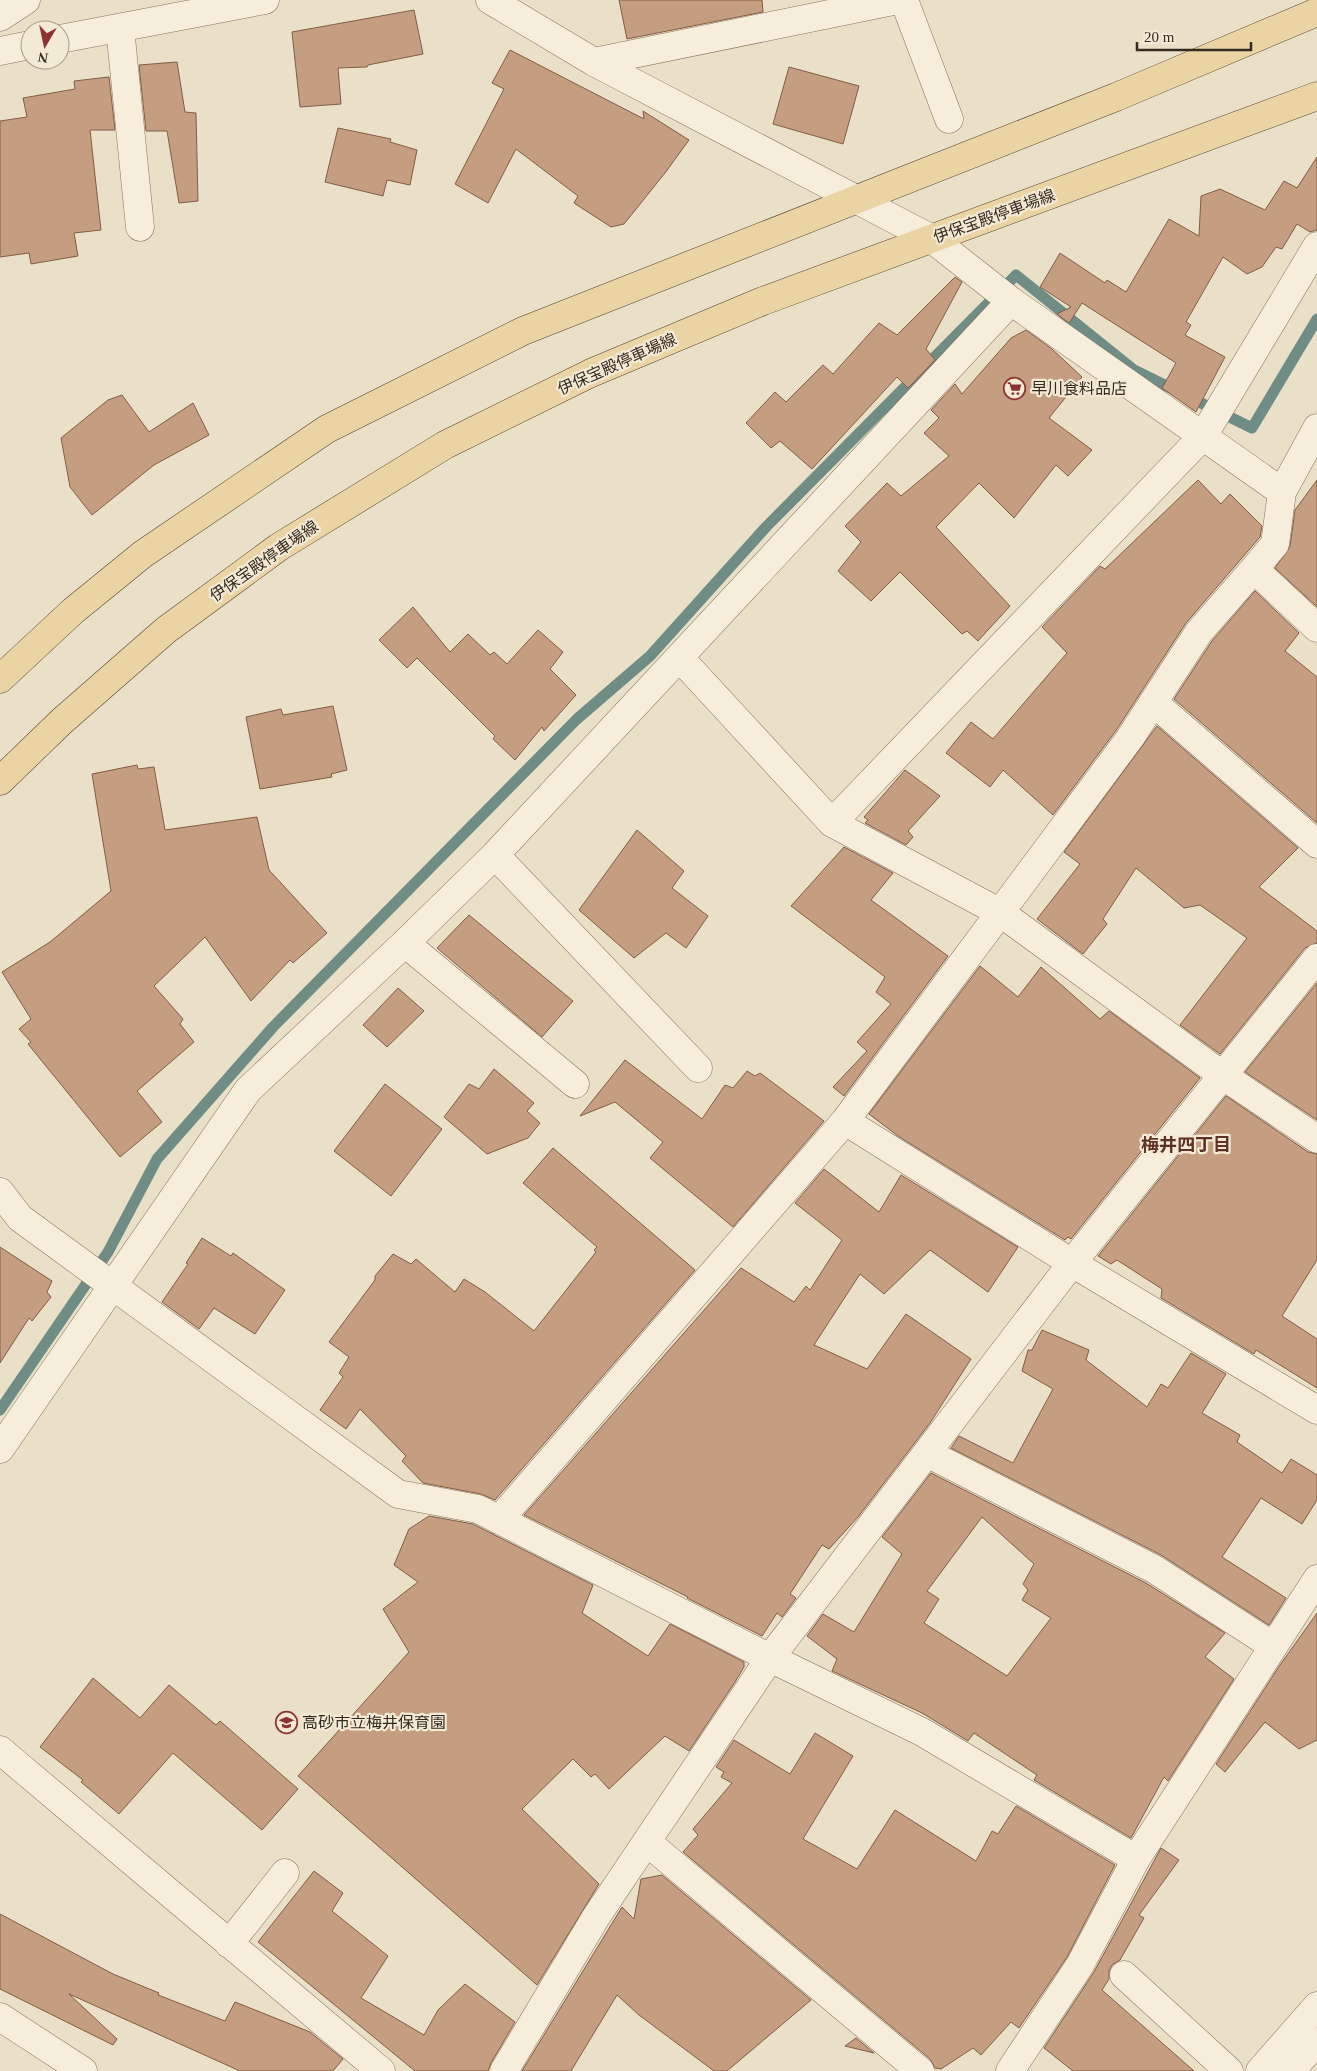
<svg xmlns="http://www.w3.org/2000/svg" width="1317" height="2071" font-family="'Times New Roman','Noto Sans JP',serif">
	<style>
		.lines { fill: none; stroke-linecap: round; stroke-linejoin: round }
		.stream { stroke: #6f8c85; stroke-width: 11 }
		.building { fill: #c59d80; stroke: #825d46; fill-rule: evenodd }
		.minor-casing { stroke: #85725e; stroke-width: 29 }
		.major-casing { stroke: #534132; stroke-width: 29 }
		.minor { stroke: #f6edda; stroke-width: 28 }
		.major { stroke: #ead4a3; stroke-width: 28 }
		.labels { text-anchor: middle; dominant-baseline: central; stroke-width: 4.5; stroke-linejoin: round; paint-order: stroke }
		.street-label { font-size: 16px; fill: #362b20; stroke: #f3ead6 }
		.poi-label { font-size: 16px; fill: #362b20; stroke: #f3ead6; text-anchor: start }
		.neighbourhood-label { font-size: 18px; font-weight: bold; fill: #5f3024; stroke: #f3ead6 }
	</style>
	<rect width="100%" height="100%" fill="#eae0c7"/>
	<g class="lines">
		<path class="stream" d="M0,1410L108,1252L157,1159L273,1027L577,719L650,656L766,527L1016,275L1134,370L1252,428L1317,319"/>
	</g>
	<path class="building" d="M619,0H762L763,12L627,39Z
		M414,10L423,54L368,65L367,67L338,68L341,104L300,107L292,32Z
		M510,50L644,119L643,111L689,140L665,173L624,224L611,227L574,203L578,196L516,149L488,203L455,184L504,89L492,83Z
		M177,62L185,112L196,113L198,201L179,203L167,131H146L139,65Z
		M789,67L859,86L843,144L773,124Z
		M109,77L115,130H90L101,230L74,233L78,256L31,264L29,253L0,257V121L27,117L23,98L75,89L74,81Z
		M338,128L391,139L390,142L417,150L410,185L387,180L383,196L325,182Z
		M1317,157V230L1310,232L1297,224L1282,249L1276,247L1262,267L1247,274L1223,257L1186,322L1191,325L1185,335L1225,357L1196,412L1162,388L1176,363L1082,303L1069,323L1057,314L1071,307L1040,287L1060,253L1105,283L1107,280L1126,292L1169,219L1199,236L1201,196L1220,189L1265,210L1284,181L1297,188Z
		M955,277L962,282L926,349L935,360L908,388L897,377L812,469L780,441L771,448L746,423L775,392L786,402L823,365L833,374L879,323L897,335Z
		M1026,330L1052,349L1082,377L1049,418L1092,450L1068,476L1056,465L1014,518L979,483L936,527L1010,606L978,641L967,631L962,634L900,572L871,601L838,571L861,542L845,526L887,483L901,496L949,456L924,433L939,418L931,410L955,384L962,394L1011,338Z
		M122,395L149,432L193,403L209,435L154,465L92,515L70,487L61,438L108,400Z
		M1198,480L1221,504L1230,494L1262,526L1260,537L1186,623L1117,729L1053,815L1003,770L990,787L946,753L971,722L993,739L1067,653L1042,627L1100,566L1105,569Z
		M1317,480V607L1275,568L1290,547L1295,510Z
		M1255,591L1299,633L1285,651L1317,677V823L1174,699L1212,641Z
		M413,607L450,652L468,634L490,655L494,652L507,664L538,630L563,652L550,669L576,695L544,731L542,727L515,760L493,739L495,736L417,658L407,668L379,640Z
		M333,706L347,770L331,774L332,777L260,789L246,717L281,709L283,715Z
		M1157,726L1298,848L1259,887L1317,931V943L1305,948L1220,1054L1180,1025L1247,938L1200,905L1184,908L1136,868L1103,919L1107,924L1083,954L1037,919L1080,864L1064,852Z
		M137,765L138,769L154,767L165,830L257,817L269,870L327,933L293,963L290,960L251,1001L205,937L154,986L183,1019L180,1024L194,1042L137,1091L162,1122L120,1157L28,1044L31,1042L19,1029L31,1019L2,972L50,942L111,891L92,774Z
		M905,770L940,796L908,831L913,837L906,845L865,823L868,820L864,817Z
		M637,830L684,871L672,888L708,916L686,948L666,933L634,958L579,910Z
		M844,847L893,873L871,900L948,956L844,1096L833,1087L867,1051L857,1042L891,1004L876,992L885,977L791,906Z
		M469,915L573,1001L542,1037L437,948Z
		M980,966L1018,997L1041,967L1100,1019L1109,1011L1200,1078L1071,1239L1068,1237L1065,1240L898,1136L869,1114Z
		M1317,983V1120L1245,1072Z
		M398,988L424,1011L387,1047L363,1025Z
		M625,1060L702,1119L725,1085L733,1088L747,1071L755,1076L760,1073L824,1121L733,1227L650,1158L663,1142L615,1102L580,1116Z
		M494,1069L534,1103L527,1111L540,1123L528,1138L487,1154L444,1117L469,1084L479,1089Z
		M385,1084L442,1129L391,1196L334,1151Z
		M1226,1096L1308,1152L1317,1154V1260L1282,1316L1317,1339V1388L1256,1350L1254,1354L1161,1298L1162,1289L1117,1260L1111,1264L1098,1256Z
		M553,1148L695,1270L495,1500L481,1494L423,1483L402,1461L406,1456L360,1409L346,1429L320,1410L343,1377L339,1373L349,1357L329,1342L375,1280V1276L393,1254L411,1264L416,1259L455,1292L464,1279L485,1292L534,1331L596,1252L594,1250L597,1247L523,1183Z
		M824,1169L879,1212L901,1175L1018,1247L988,1292L930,1250L884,1294L860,1274L814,1345L867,1369L906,1314L971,1359L930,1423L858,1517L829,1549L822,1545L790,1594L796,1598L782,1617L777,1613L762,1636L687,1598L688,1597L524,1515L741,1268L794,1302L806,1286L810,1290L842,1240L795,1203Z
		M202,1238L231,1256L233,1253L285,1290L255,1334L214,1308L199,1329L162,1302L188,1264L186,1263Z
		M0,1247L52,1281L47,1292L51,1297L32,1321L29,1318L0,1363Z
		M1042,1330L1089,1350L1086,1360L1147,1407L1161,1384L1168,1388L1191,1353L1226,1374L1202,1413L1240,1435L1237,1442L1282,1473L1291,1459L1317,1475V1500L1302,1524L1261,1498L1222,1557L1286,1598L1269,1625L1161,1555L951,1448L959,1436L1013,1463L1053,1389L1022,1371L1028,1350H1032Z
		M931,1473L1146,1583L1225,1633L1205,1657L1234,1679L1168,1781L1164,1777L1131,1838L1034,1780L1037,1775L974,1733L968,1741L922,1713L832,1671L837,1659L807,1636L823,1614L854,1632L902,1554L882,1537ZM982,1517L1034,1564L1023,1584L1028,1590L1022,1600L1051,1618L1007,1676L924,1623L939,1599L927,1591Z
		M429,1516L473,1524L593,1585L582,1613L648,1656L670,1624L744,1662V1667L735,1682L689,1751L665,1736L609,1789L595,1774L591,1777L573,1759L522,1809L599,1884L537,1985L298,1776L409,1652L383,1609L418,1582L394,1565L409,1529Z
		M1317,1613V1740L1299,1749L1265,1722L1225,1772L1216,1764L1280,1665Z
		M93,1678L140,1718L169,1685L216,1725L220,1721L298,1789L262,1830L173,1753L119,1814L81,1782L83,1780L40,1747Z
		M815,1733L853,1756L803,1839L857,1869L895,1810L976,1861L992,1831L998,1834L1016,1806L1115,1865L1067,1957L1019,2028L1011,2022L981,2055L973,2048L941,2069L935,2068L930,2059L683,1852L698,1835L693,1829L732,1783L721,1777L724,1772L716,1767L734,1740L790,1774Z
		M1161,1848L1179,1860L1139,1915L1144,1918L1120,1960L1112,1965L1109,1971V1979L1102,1990L1194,2071H1073L1044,2048L1094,1972Z
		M314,1871L343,1893L332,1911L388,1956L361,1998L424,2035L438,2010L465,1984L515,2022L491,2063L488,2071H415L258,1942Z
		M662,1875L811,2000L727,2071H714L639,2015L617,1995L571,2071H522L622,1907L634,1919L641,1879Z
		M0,1914L113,1974L159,1993L158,1995L225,2021L235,2002L310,2032L343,2059L333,2071H240L69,1994L117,2039L113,2045L0,1989Z
		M856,2038L874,2053L845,2046Z"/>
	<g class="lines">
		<defs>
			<path id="minor" d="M490,0L594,62L932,239L1011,301L1282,492
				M904,0L949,119
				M0,17L26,0
				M120,28L140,227
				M60,39L265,0
				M0,51L30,45
				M594,62L898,0
				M1317,428L1282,492L1275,544L1254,569L1317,628
				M680,658L832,823L1001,913L1222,1075L1317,1139
				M1153,702L1317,844
				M832,823L1203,436L1317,246
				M495,855L698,1068
				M405,943L575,1084
				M845,1121L1072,1263L1317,1410
				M0,1192L20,1218L398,1494L478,1509L770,1658L922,1732L1136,1859
				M0,1449L248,1090L405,943L495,855L1011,301
				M927,1453L1154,1569L1273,1646
				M499,1520L845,1121L1130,738L1199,632L1254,569
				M0,1750L381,2071
				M647,1842L920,2071
				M229,1944L285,1873
				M1124,1975L1229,2071
				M0,2017L83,2071
				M504,2071L596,1917L770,1658L1072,1263L1317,958
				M1010,2071L1080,1965L1136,1859L1317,1579
				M1260,2071L1317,2006
				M1290,2071L1317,2042"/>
			<path id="major" d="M0,679L73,611L143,554L327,429L523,331L1116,97L1317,12
				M0,781L62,721L166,630L279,547L445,445L591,373L763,301L1317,96"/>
		</defs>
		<use href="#minor" class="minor-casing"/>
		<use href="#major" class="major-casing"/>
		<use href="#minor" class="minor"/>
		<use href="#major" class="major"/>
	</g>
	<defs>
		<symbol id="supermarket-ring" viewBox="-11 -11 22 22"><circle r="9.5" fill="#f3ead6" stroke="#8e3334" stroke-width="1.5"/><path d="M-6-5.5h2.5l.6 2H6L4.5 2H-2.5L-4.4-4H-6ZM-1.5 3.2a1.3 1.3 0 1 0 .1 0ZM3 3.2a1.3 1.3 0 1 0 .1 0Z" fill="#8e3334"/></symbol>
		<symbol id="school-ring" viewBox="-11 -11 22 22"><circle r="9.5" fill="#f3ead6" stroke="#8e3334" stroke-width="1.5"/><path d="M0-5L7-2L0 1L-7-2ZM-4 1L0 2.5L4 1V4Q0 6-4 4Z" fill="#8e3334"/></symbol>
	</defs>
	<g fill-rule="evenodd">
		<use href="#supermarket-ring" x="1002" y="376" width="25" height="25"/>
		<use href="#school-ring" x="274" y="1710" width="25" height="25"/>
	</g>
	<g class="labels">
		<g class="street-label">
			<text transform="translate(994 216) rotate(-20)">伊保宝殿停車場線</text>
			<text transform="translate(617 364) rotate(-24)">伊保宝殿停車場線</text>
			<text transform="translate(264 561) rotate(-35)">伊保宝殿停車場線</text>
		</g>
		<g class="poi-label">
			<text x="1031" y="388">早川食料品店</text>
			<text x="302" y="1722">高砂市立梅井保育園</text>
		</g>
		<g class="neighbourhood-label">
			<text x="1186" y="1145">梅井四丁目</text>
		</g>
	</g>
	<g transform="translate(45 45) rotate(189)"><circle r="24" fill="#f3ead6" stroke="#a79e8d"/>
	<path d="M0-4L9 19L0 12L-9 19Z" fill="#8e3334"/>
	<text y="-8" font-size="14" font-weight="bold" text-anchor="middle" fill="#362b20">N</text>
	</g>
	<path d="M1137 42v8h114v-8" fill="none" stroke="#362b20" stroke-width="2.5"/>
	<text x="1144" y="42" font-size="15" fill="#362b20" stroke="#f3ead6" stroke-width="4" paint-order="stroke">20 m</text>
</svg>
